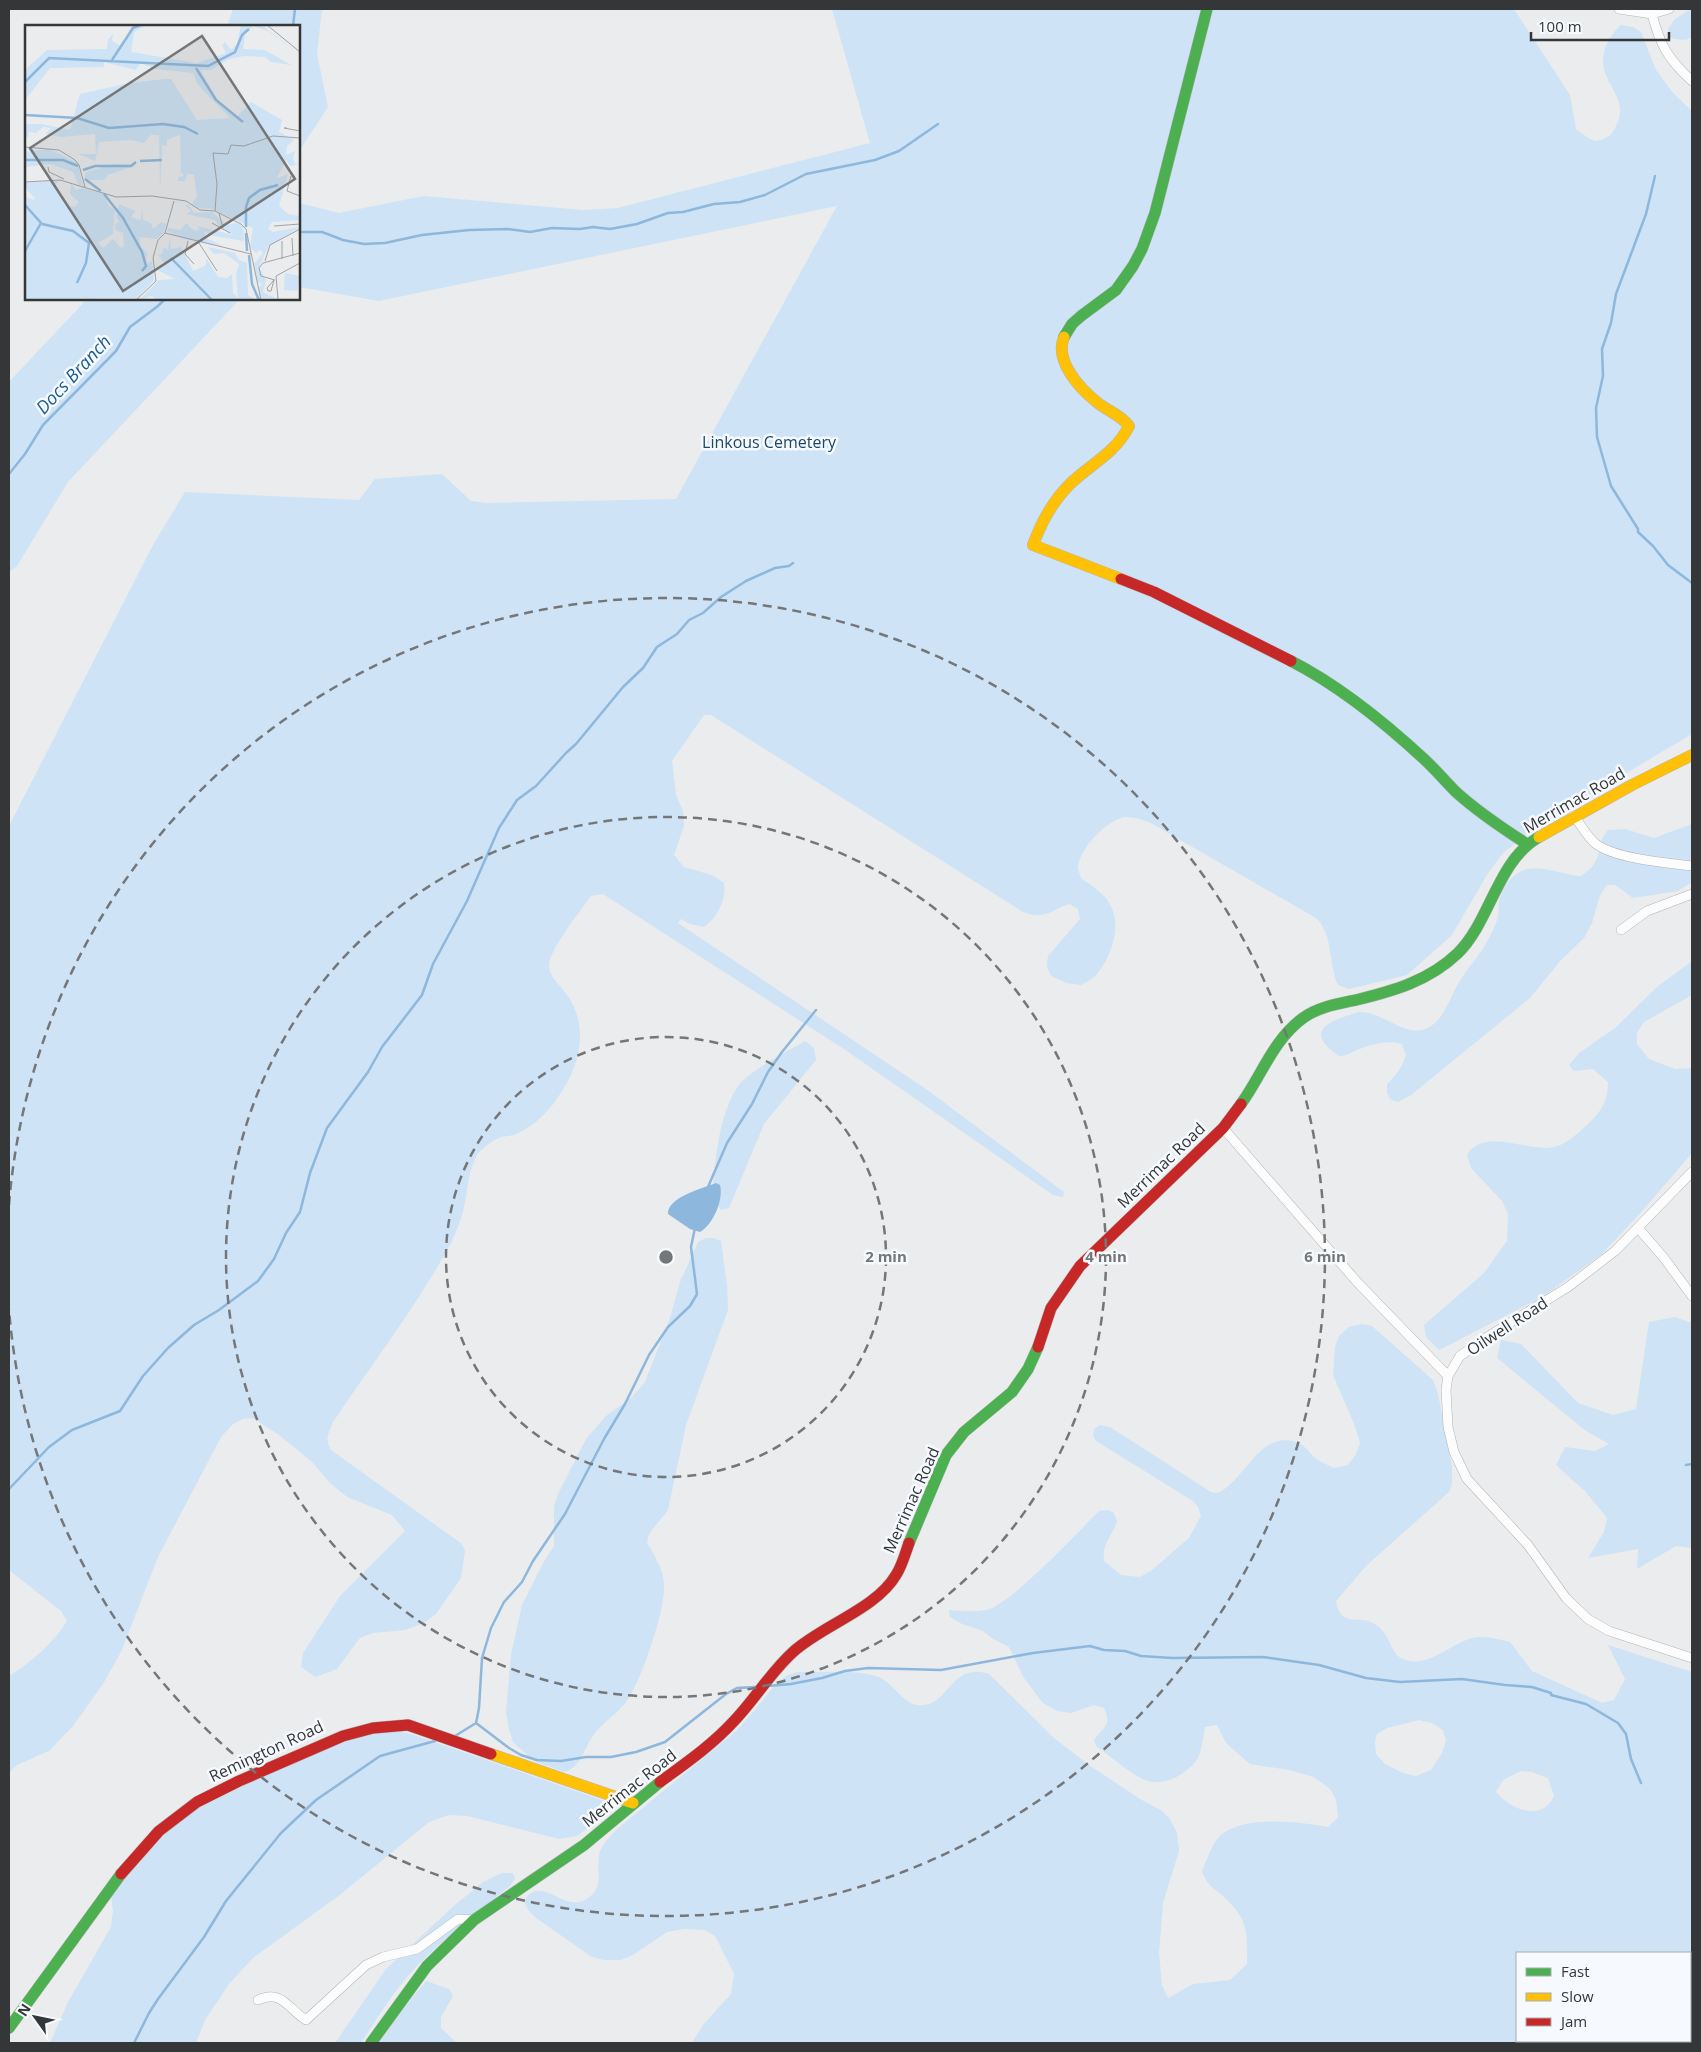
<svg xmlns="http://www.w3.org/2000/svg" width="1701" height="2052" font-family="'Open Sans',sans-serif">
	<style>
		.green { fill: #cee3f5; fill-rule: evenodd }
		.water { fill: #8db7dc }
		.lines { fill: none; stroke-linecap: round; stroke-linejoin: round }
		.stream { stroke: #8db7dc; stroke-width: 2.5 }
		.street-casing { stroke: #b3b4b6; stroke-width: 10 }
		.fast-casing { stroke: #b3b4b6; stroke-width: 12 }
		.slow-casing { stroke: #b3b4b6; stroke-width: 12 }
		.jam-casing { stroke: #b3b4b6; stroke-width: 12 }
		.street { stroke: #fcfcfc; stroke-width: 9 }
		.fast { stroke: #4caf50; stroke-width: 11 }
		.slow { stroke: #ffc107; stroke-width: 11 }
		.jam { stroke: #c62828; stroke-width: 11 }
		.ring { fill: none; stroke: #747677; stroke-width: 2.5; stroke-dasharray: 9 6 }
		.labels { text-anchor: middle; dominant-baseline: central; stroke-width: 5; stroke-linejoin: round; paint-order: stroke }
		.park-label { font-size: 16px; fill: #1b476a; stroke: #f6fafe }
		.street-label { font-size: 16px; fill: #343637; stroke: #f6fafe }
		.water-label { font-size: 18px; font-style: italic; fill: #1b5c8d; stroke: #f6fafe }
		.inset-river { fill: none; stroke: #8db7dc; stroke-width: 2.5 }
		.inset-road { fill: none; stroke: #a1a3a5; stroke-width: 1 }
		.view { fill: #747677; fill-opacity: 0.15; stroke: #747677; stroke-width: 2.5 }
		.inset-edge { fill: none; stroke: #343637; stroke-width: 2.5 }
		.centre { fill: #747677; stroke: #f6fafe; stroke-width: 2.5 }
		.ring-label { font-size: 15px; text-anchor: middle; font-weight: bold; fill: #747677; stroke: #f6fafe; stroke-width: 5; stroke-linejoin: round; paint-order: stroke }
	</style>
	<rect width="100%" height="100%" fill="#eaecee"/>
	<path class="green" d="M233,9H322L317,54L328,107L299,151V26H227Z
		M832,9H1514L1570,95L1576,129C1588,138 1595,146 1609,136C1613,133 1615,128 1617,124C1629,100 1604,85 1603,62C1603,47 1610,35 1621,25L1633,27L1641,32L1656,70L1674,94L1692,111V734L1547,820L1504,852L1488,873L1452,935L1407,975L1349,989L1338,985C1328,964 1334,935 1316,918L1149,822C1143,820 1133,817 1126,817C1107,819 1080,848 1078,867C1078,870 1080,875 1081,878C1093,887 1109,896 1113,911C1120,932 1110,958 1097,974C1093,979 1086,982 1081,985L1067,983L1051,976L1047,966L1048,956L1080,919L1078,909L1069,904C1049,911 1045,920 1023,912L711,715H704L672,761L676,795L683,811L684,826L674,855L684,867L712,875L724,883C727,899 717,918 704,927L690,924L681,919L678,923L926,1089L1064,1192L1063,1197L1053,1195L844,1049L603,894L591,896C582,909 547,952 549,967C550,977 559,984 565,992C582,1015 584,1040 574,1067C565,1092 542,1124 516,1134C512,1136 506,1136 501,1137C493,1140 482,1148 477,1155C469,1169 468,1186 465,1202C463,1215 457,1230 452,1241C418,1305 373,1362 333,1422C329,1433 324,1439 331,1450L462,1544L465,1551L461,1578L436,1614L424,1623L405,1630L373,1633L360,1638L337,1669L315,1677L301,1667L303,1653L340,1596L405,1531L392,1515L347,1497L330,1483L312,1462L279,1435L253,1418L243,1419L233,1424L221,1437L158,1557L121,1652L103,1684L73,1726L49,1751L17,1765L9,1773V1676C31,1662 53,1644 67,1621L61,1611L9,1570V826L153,545L185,492L359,500L375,479L442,474L471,501L487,503L676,499L837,206L379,301L299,287V203L339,213L424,196L583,210L618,208L870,143Z
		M1690,9H1692V38C1684,41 1677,40 1669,37L1668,29L1674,20Z
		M87,299H240L68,482L17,566L9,572V382Z
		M1692,824V882L1678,891L1633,898L1615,885H1607L1600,895L1592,923L1584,938L1561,960L1530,998L1411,1095L1398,1102L1391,1100L1387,1093V1084C1397,1075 1402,1067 1406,1055L1402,1044C1390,1040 1374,1044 1362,1048C1353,1051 1348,1056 1339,1056C1318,1042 1312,1028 1341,1018C1347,1016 1354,1013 1359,1012C1384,1011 1408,1042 1431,1026C1447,1015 1450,995 1461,979C1470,965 1482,953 1489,938C1492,932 1496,924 1498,917C1499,912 1498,907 1499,902C1501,888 1514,871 1528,869C1545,866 1564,875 1581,876C1607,859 1593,847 1608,830L1625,829L1654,838Z
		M1692,961V995L1644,1022L1637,1033V1044L1649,1059L1675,1069L1692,1068V1153L1643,1210L1602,1254L1542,1297L1439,1350L1426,1337L1424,1325L1484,1273L1507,1241L1508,1214L1502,1201L1471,1168L1467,1155C1485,1126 1528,1153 1554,1147C1568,1144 1579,1132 1589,1123C1602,1111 1608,1100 1608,1082L1593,1069L1574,1071L1569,1065L1579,1053L1615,1028L1657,987Z
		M805,1041L814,1048L816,1060L764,1124L729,1208L721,1210L712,1198C715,1163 718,1116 738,1086C749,1071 788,1051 805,1041Z
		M706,1238H714L721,1241L727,1285L728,1310L686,1425L668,1510L649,1534L647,1542C654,1556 663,1567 664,1584C666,1609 641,1682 626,1702C617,1714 603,1722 594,1734C584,1748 582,1767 564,1772L534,1761L513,1742L509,1730L506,1712L511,1655L522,1605L543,1563L554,1546V1506L558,1494L586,1439L606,1416L631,1398L645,1382L670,1318L680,1282L698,1242Z
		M1675,1317L1692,1323V1548L1676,1546L1637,1569L1638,1549L1588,1558L1604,1532L1607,1518L1586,1492L1556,1465L1565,1447L1595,1451L1609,1444L1586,1431L1497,1358L1501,1340L1521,1344L1578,1403L1613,1415L1636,1409L1649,1322Z
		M1362,1324L1372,1326L1433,1380L1438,1394L1452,1467V1484L1449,1492L1366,1566L1336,1601C1340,1628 1358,1615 1373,1623C1391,1633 1389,1651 1401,1658C1425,1671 1450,1644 1472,1638C1484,1635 1498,1639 1510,1642L1532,1671L1602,1703L1614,1700L1625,1679L1608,1645L1692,1672V2043H692L702,2026L731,1994L734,1974L715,1936L705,1930L684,1929L667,1932L633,1955L621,1960H604L592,1957L536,1918L528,1910L524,1901C541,1873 563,1912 585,1900C605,1889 596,1873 599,1855C601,1845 609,1838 616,1830L736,1731L754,1711L777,1682L788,1675L797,1672C820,1673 866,1668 884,1680C894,1686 904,1703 917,1705C950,1709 949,1661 989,1674L1054,1738L1089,1765L1140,1799L1161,1810L1170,1819L1177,1833L1179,1851L1163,1903L1159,1953L1162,1985L1168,1998L1193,1984L1230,1980L1247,1964C1247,1932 1249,1920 1224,1897C1213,1887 1208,1887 1202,1871C1207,1860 1212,1842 1222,1834C1247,1815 1300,1822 1328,1827L1338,1817L1336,1800L1331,1790L1314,1777L1289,1770L1250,1764L1226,1743L1217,1725L1205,1727C1203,1737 1202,1753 1196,1761C1186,1774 1165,1786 1148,1781C1134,1777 1109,1755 1096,1746L1094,1740C1104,1726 1112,1726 1104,1708L1094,1705L1071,1713L1057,1711L1043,1703L1024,1678L1009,1647L993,1639L983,1631L962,1624L950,1617L949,1610C961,1611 975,1612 987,1610C1010,1605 1079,1531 1099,1511L1109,1510L1114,1513L1117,1521C1112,1537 1102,1542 1104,1561L1121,1575L1140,1577L1152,1570L1189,1538L1201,1516L1198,1507L1193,1501L1096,1441L1093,1436L1094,1429L1100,1425L1110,1427L1211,1492L1218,1493C1246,1480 1261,1426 1300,1444C1306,1447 1310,1453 1314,1457C1320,1462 1328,1465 1334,1468L1348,1465L1356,1454L1360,1443L1355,1426L1333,1375L1335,1347L1339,1336L1349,1327ZM1419,1720L1432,1723L1443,1730L1446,1741L1442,1753L1431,1770L1416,1776L1403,1773L1385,1764L1376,1754L1375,1741L1377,1734L1387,1728ZM1521,1771L1532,1772L1548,1778L1554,1796C1542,1823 1510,1809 1496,1792L1503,1780ZM1517,1953H1690V2041H1517Z
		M384,1732H400L414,1735L602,1800L605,1811L598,1820L577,1836L559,1839L467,1816L450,1815L429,1822L341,1894L253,1958L229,1984L205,2020L196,2043H50L68,2002L111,1927L113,1911L111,1895L157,1840L189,1811L237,1786L362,1735Z
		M502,1873H513L515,1879L510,1886C478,1912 446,1937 417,1966C395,1989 378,2017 361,2043H335L386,1969L456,1904L483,1882Z
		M426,1981L449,1989L453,1996L441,2017V2028L457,2043H379L404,2008Z"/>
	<path class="water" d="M716,1183L720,1185C724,1199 713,1225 700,1232L690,1229L668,1214C667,1197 704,1188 716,1183Z"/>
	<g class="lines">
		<path class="stream" d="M293,26L295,9
			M1655,176L1646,214L1616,294L1611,323L1602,349L1603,376L1596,408L1597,437L1611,486L1638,529V532L1653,546L1668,565L1692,583
			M299,232H322L343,240L364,244L385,243L422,235L469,230L508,229L530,232L552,228L580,229L593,227L610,229L637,224L668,213L683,212L714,204L740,202L765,195L806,174L875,160L899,151L938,124
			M9,474L25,454L43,425L116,351L130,327L158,306L165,299
			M708,1187L727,1143L752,1104L768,1072L782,1052L816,1010
			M1686,1465L1692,1464
			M9,1489L49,1447L72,1430L120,1411L143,1376L168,1348L194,1325L219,1310L258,1281L274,1259L286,1233L300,1212L310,1173L327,1128L368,1072L382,1047L422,995L433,964L467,901L499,828L517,800L536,786L566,753L576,744L623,687L643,668L657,647L677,634L689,620L703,613L721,597L746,581L775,568L789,566L793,563
			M768,1686L791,1684L822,1678L845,1671L868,1668L941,1670L1033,1653L1090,1646L1104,1650L1125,1651L1141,1656L1172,1658L1263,1657L1319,1665L1366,1678L1400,1682L1462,1679L1505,1685L1532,1687L1551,1693V1695L1586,1704L1618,1723L1626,1734L1631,1759L1641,1783
			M476,1723L509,1748L521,1755L537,1760L561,1761L586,1757H611L636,1752L665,1742L726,1694L737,1688L755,1687
			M455,1736L476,1723L479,1708L482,1658L491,1628L504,1602L522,1582L533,1561L565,1514L604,1439L625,1404L649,1355L668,1327L690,1306L697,1294L691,1247L695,1228
			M134,2043L149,2013L158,1999L204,1937L226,1901L281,1833L316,1800L380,1756L435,1741"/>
		<defs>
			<path id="street" d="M1619,9L1652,14L1669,9
				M1652,14C1660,45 1668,59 1692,81
				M1574,816C1581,825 1588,838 1596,844C1616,859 1668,863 1692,866
				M1621,930L1647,911L1692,894
				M1223,1128L1358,1283L1448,1376
				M1692,1172L1615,1251L1568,1287L1484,1339L1460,1356L1448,1376L1446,1390L1448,1427L1454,1452L1467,1479L1528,1545L1566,1598L1588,1619L1609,1631L1692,1658
				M1639,1229L1664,1258L1692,1296
				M258,2000C282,1989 288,2009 306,2020L366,1965L383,1957L417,1949L458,1919L474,1920"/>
			<path id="fast" d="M1064,337L1072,324L1081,316L1116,290L1133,266L1142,249L1155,213L1207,9
				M1291,661C1340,686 1384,722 1424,759C1435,769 1445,781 1456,792C1478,812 1502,828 1527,844
				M1241,1104C1262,1075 1273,1040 1303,1018C1318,1007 1337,1004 1356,1000C1393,991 1429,981 1458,953C1491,920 1497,861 1539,837
				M909,1543L946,1455L964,1432L1012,1392L1028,1369L1038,1347
				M9,2028L121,1874
				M371,2043L427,1966L474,1920L584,1845L660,1782"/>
			<path id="slow" d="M1064,337C1054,361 1080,389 1098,403C1108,411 1121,415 1129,426C1116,453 1089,465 1069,485C1052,502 1041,523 1033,545L1121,579
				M1539,837L1632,785L1692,755
				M491,1754L633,1803"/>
			<path id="jam" d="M1121,579L1154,592L1291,661
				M1038,1347L1051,1308L1080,1266L1223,1128L1241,1104
				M660,1782C686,1763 712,1745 734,1721C755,1699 770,1673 793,1652C823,1625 876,1609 896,1575C902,1566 905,1554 909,1543
				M121,1874L159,1831L197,1802L239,1781L343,1736L373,1728L408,1725L491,1754"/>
		</defs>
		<use href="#street" class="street-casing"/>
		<use href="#fast" class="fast-casing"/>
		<use href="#slow" class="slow-casing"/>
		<use href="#jam" class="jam-casing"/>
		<use href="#street" class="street"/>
		<use href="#fast" class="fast"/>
		<use href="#slow" class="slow"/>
		<use href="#jam" class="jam"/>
	</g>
	<g class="ring">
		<circle cx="666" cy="1257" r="220"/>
		<circle cx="666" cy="1257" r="440"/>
		<path d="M9 1205A659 659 0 1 1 9 1309"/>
	</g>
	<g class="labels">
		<g class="park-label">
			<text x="769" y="442">Linkous Cemetery</text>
		</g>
		<g class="street-label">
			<text transform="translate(1574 800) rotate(-30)">Merrimac Road</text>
			<text transform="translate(1161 1165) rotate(-44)">Merrimac Road</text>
			<text transform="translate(1507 1326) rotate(-33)">Oilwell Road</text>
			<text transform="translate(911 1500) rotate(-66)">Merrimac Road</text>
			<text transform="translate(266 1751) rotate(-25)">Remington Road</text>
			<text transform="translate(629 1788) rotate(-38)">Merrimac Road</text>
		</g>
		<g class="water-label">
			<text transform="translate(73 374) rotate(-47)">Docs Branch</text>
		</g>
	</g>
	<g transform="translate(25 25)">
		<rect width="275" height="275" fill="#eaecee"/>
		<path d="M107,0H122L109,7L106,27L172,38L201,28L197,20L200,17L206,25L212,19L216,0H236L275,29L243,6L228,1L220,9L218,24L240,25L266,40L246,37L240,32L219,31L204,34L186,45H175L193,75L212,92L226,77L257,95L254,107L269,115L262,121L261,130L270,126L268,134L270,139H275L265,141L261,135L252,153L263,149L254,181L263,189L275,191V195L247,197L243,204L248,207L275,202L243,222L234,243L241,255L238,267L250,273H236L234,263L237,258L232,257L229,239L238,228L235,225L231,228L225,222L228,203L188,184L172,183L167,178L172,172L169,150L163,149L160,156H153V152L159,151L156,147L155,110L142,115V121L137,120L135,166L134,110H126L119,118L106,115L74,117L70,136L53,129H71L70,109L36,112L20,109L26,103L18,102L11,108L4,107L3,113L0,111V99H16L45,105L55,69L105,58L140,54H146L172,95L205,93L173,60L168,48L130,44L115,38L111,45L79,37V42L25,43L0,75V45L22,25L82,24L83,14L88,9L87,16L96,21ZM24,124L53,138L58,161L53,159L48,147L26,139L0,142V127ZM88,139L112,140L83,150L79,155H59L61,147ZM34,155L30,161L40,180L49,182L54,177L45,169L46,159L51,165L57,163L79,169L84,181L90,185L88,209L73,218L78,223L88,214L96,223L99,221L98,208L90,205V199L94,197L91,192L94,179L110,186L106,192L113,195L116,194L117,182L118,195L126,198L128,204L136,197L141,199L139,207L132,214L115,212V221L122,228L121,239L127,236L129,255L112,273L0,275V172L9,175L10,173L0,163V158ZM163,179L169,188L187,187L202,200L211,198L218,201L219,216L189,211L179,206L181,213L198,221L159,214L142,206L143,203L156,205L161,198L170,206L174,205L173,201L208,210L194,201L190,195L161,189L166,186L161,181ZM145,211L146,224L156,222L168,246L180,241L182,234L193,252L202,253L207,249L208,268L213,273L211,249L214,239L199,228L189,229L183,222L210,228L214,235L222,238L223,270L231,275H132L127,271L114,275L134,255L150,254L132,245L140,239L133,230L137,229L139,222L143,225ZM260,248L275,251L272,266L259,265Z" fill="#cee3f5"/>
		<path class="inset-river" d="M87,35L108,3L115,0M171,43L191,75L218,97M0,57L24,33L183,41L210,27L217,10L224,4M0,90L52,93L84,103L138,99L159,102L173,109M0,135H38L53,141M115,136L137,135M58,145L70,141H106L111,137M60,154L76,166M79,169L98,193L117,227L121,241L117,246M0,180L16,198L0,226M17,199L48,206L64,218L61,238L52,258M221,202V182L224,173L235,165L253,160M221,208L222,226M224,230L227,259L234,275M146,233L187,275"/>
		<path class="inset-road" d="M242,0L275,27M262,103H259L275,106M0,122L34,125L50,135L54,140L60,162M23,142L24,147L39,154M266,151L262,166L275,171M0,157L35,155L91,172L127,171L161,176L175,185L190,186L216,199L221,204L236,275M190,186L192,159L188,128L203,129L206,120L219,121L248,111L275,113M194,188L198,203M187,198L205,208M249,201L275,199M140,208L149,176M267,213L268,231M163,216L160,229L169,239M257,216V234M174,218L192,246M240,236L245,220L275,204M249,255L246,266H243L242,263ZM250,255L236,251L234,243L238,238L275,228M253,274L251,251L275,238M111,275L131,256L128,233L133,215L140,208L226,229"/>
		<path class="view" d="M177,11L270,154L98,266L5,123Z"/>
		<rect width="275" height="275" class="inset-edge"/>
	</g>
	<circle cx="666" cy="1257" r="8" class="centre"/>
	<g class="ring-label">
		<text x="886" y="1262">2 min</text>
		<text x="1106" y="1262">4 min</text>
		<text x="1325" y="1262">6 min</text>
	</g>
	<rect width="1701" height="2052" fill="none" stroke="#343637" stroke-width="20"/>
	<rect x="1516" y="1952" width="175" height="90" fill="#f6fafe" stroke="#a8acae"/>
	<rect x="1526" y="1968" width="25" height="8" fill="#4caf50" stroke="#a8acae"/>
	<text x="1561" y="1977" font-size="15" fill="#343637">Fast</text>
	<rect x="1526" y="1993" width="25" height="8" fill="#ffc107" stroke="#a8acae"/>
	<text x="1561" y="2002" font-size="15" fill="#343637">Slow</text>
	<rect x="1526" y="2018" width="25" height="8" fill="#c62828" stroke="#a8acae"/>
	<text x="1561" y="2027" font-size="15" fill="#343637">Jam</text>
	<g transform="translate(35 2017) rotate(303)" stroke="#f6fafe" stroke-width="4" paint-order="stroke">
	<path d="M0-4L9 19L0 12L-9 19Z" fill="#343637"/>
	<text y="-8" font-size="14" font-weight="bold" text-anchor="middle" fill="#343637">N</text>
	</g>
	<path d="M1531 32v8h138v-8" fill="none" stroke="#343637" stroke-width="2.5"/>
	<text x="1538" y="32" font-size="15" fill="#343637" stroke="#f6fafe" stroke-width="4" paint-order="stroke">100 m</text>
</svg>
